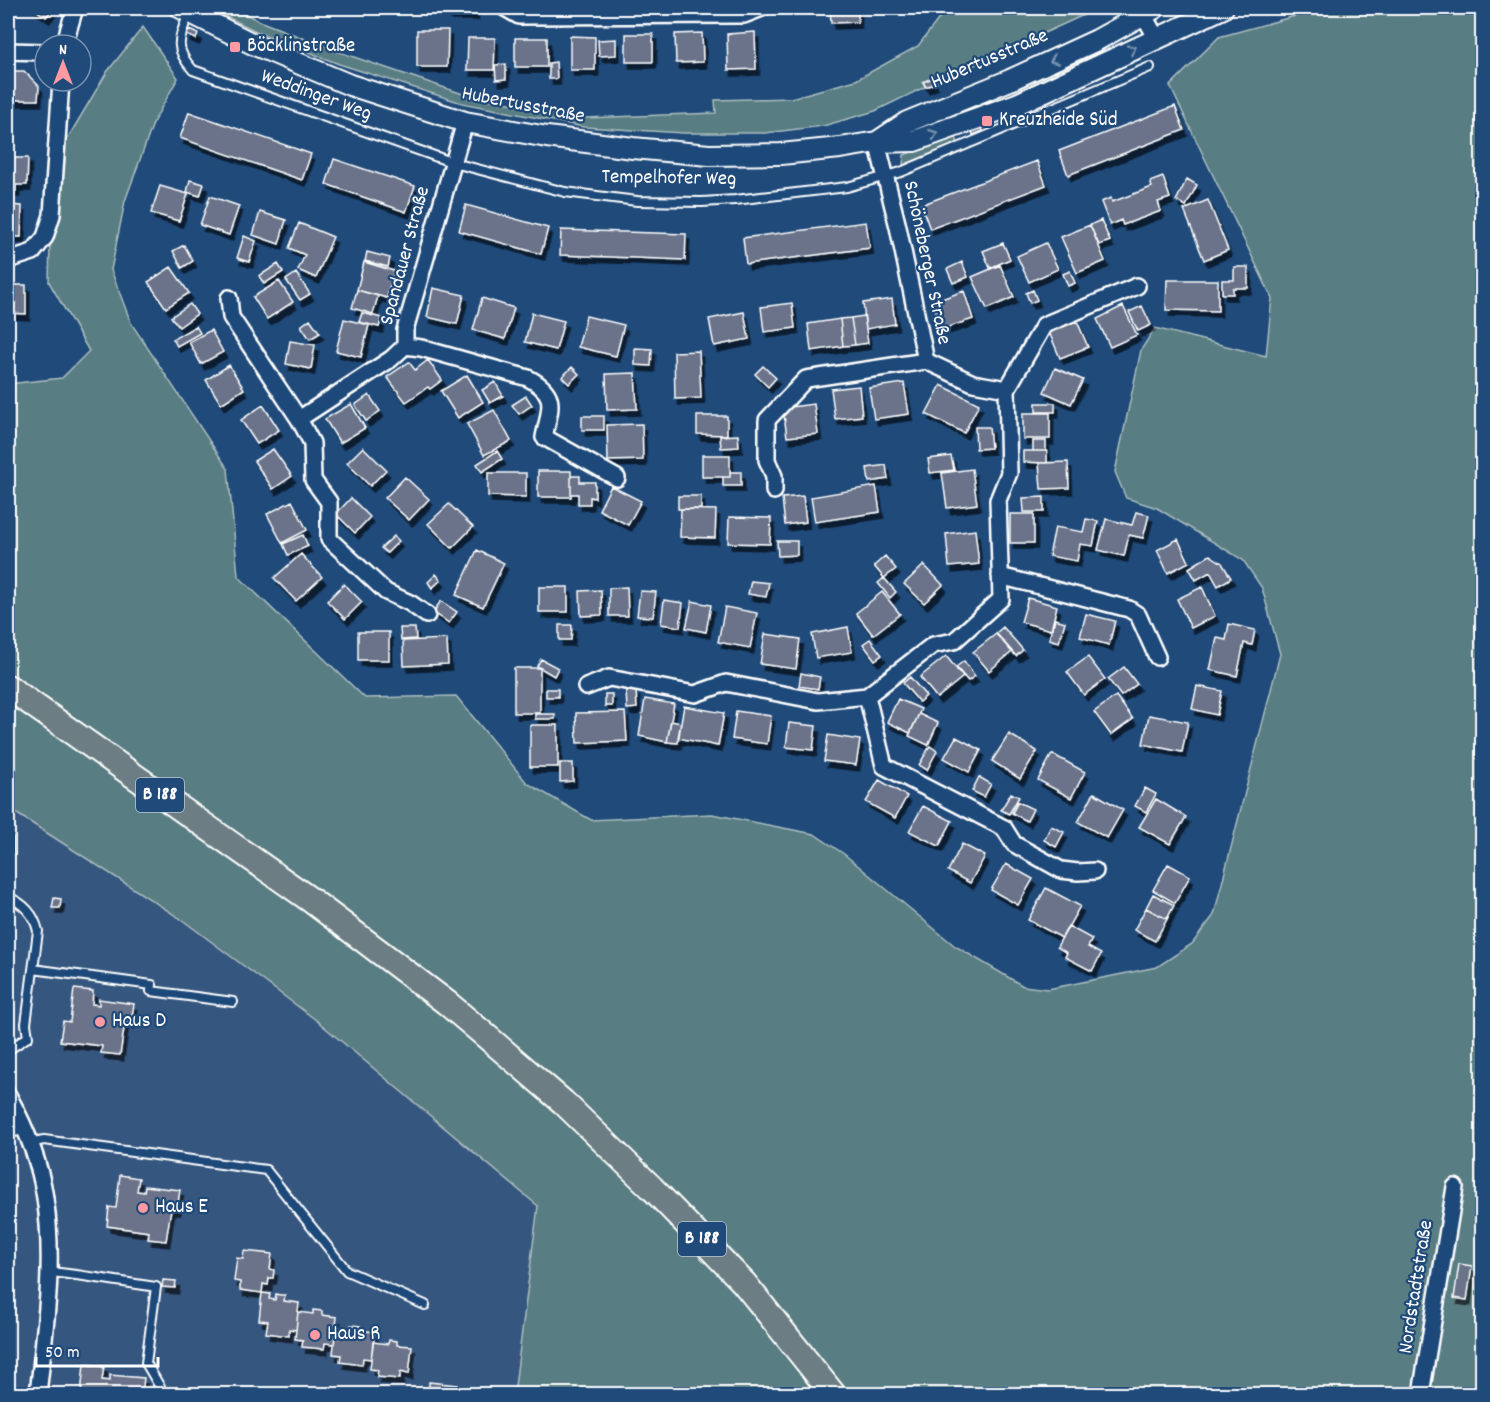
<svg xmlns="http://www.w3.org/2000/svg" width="1490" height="1402" font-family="Dekko,sans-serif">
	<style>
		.built { fill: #36567f }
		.green { fill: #597d82; stroke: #acbec0; stroke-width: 1.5 }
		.building { fill: #6a738a; stroke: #fff; stroke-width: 1.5; filter: url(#shadow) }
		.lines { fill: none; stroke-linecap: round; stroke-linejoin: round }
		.service-casing { stroke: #fff; stroke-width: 12 }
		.minor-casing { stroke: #fff; stroke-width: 20 }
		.tertiary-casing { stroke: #fff; stroke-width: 24 }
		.primary-casing { stroke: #fff; stroke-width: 28 }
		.service { stroke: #1f4a7a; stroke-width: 8 }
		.minor { stroke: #1f4a7a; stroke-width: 15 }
		.tertiary { stroke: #1f4a7a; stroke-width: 20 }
		.primary { stroke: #6c7e84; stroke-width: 24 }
		.oneway { stroke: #7992af }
		.poi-dot { fill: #ff9aa2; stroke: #1f4a7a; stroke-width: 2 }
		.labels { text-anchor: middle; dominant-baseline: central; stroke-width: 4.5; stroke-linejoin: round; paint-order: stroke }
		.shield { fill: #1f4a7a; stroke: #bcc9d7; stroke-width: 1.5 }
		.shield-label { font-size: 20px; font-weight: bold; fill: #fff }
		.poi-label { font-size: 21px; fill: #fff; stroke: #1f4a7a; text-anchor: start }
		.street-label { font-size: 21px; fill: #fff; stroke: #1f4a7a }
	</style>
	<defs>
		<filter id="shadow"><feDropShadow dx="3.5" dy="6" stdDeviation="0" flood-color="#0009"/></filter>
	</defs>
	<rect width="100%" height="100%" fill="#1f4a7a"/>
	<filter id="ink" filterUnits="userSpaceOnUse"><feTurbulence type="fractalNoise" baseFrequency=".0167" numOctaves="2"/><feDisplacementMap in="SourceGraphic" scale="12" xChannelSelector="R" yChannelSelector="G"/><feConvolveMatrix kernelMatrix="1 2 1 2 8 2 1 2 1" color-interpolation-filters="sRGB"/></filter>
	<g filter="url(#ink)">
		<path class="built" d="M8,808L181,919L316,1020L538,1206L514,1394H8Z"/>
		<path class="green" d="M209,8H235L259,21L342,53L463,94L585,118L716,113L715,100L791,98L856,80L918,46L947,8H1099L935,83L932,78L923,82L925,87L875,111L823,126L765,133H684L584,127L462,103L339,64L256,31Z
			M1324,8H1482V1394H514L538,1206L316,1020L181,919L8,808V384L62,378L89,351L49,282L50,243L63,146L107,72L143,27L178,78L154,121L125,201L111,270L131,323L228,469L238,576L365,698L456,696L527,783L591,820L712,814L814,834L844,854L955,946L1023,986L1048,989L1157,967L1192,944L1214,915L1280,654L1262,588L1243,560L1157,508L1126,498L1115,472L1141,350L1155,328L1266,356L1272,298L1170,86L1219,37Z
			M1092,47L1097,58L1043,83L919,135L916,127Z
			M955,135L958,143L903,165L904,155Z"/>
		<path class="building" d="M33,8H54L46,17Z
			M448,8H475V14H448Z
			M830,8H858V22L831,23Z
			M189,30L198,34L196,39L187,35Z
			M417,30H448L447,67H417Z
			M755,32L756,69L728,70L727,34Z
			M702,33L703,62L676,63L675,34Z
			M626,34H653V62H626Z
			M570,36L595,37V70H570Z
			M468,38H495L494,70H467Z
			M515,38H547V67H515Z
			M616,39V55L599,56L598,40Z
			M556,62L557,79H549V63Z
			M506,64V79L496,80L495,65Z
			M8,71H24L39,86L38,100H8Z
			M932,78L935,83L926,87L923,82Z
			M1175,106L1184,130L1068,175L1059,151Z
			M189,112L311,154L302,180L180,138Z
			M981,126L983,131L973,135L972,130Z
			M8,146L12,147V158H8Z
			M8,158H28L27,185H16V191H8Z
			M334,159L415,186L406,212L326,184Z
			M1037,161L1046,185L930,229L921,205Z
			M1163,177L1170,198L1158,202L1161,211L1123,225L1121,220L1110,225L1101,202L1111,198L1112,202L1152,187L1150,182Z
			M1187,179L1197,185L1186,206L1176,201Z
			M190,180L204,184L200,196L187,192Z
			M160,186L188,194L179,221L151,213Z
			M210,196L239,206L229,235L200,225Z
			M1208,200L1228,250L1204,260L1184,210Z
			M8,205L22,206L21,237H8Z
			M466,205L548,228L541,254L459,231Z
			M260,212L286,220L279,244L253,235Z
			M1101,220L1110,241L1099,245L1090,225Z
			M866,222L870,248L746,264L743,238Z
			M299,223L333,237L316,278L298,270L305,255L289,248Z
			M1090,225L1105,261L1077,273L1061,237Z
			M561,230L686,234L685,260L560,255Z
			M244,236L256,241L249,262L237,258Z
			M1003,243L1010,259L990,268L983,251Z
			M1046,243L1058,269L1029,282L1017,256Z
			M184,245L193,261L182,268L173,251Z
			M367,252L390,258L388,267L365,261Z
			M364,262L394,271L387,298L357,290Z
			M962,262L968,277L953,283L947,269Z
			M278,264L283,272L264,284L259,276Z
			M1000,265L1014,297L987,309L972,277Z
			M171,267L189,293L166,308L148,282Z
			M1234,267H1248V288H1233V294H1222V280H1234Z
			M1070,271L1075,283L1068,286L1063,274Z
			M296,273L310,294L300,300L286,280Z
			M1167,280H1218V311L1166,310Z
			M279,281L293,302L267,319L253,297Z
			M8,285H26V314L8,313Z
			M433,288L464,295L457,324L427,317Z
			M357,290L378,296L373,314L352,308Z
			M1033,290L1037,300L1030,303L1026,293Z
			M964,291L973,319L942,329L933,302Z
			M482,298L514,308L505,339L473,330Z
			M892,299L895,324L866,329L863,303Z
			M792,303L795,328L764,332L761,307Z
			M190,304L197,314L179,327L171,317Z
			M1123,306L1137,335L1110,347L1097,319Z
			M1142,306L1151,325L1138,331L1129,312Z
			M744,312L749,339L714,346L709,319Z
			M362,313L382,318L379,327L359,322Z
			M532,313L564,321L556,350L525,342Z
			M586,316L624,325L616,356L578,347Z
			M864,316L868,343L855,345L851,318Z
			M851,318L855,345L843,346L840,319Z
			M310,319L320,333L310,339L301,326Z
			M344,319L369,325L361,357L336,351Z
			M840,319L843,346L811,351L808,324Z
			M1077,321L1088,347L1060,358L1049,332Z
			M196,326L200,333L177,346L173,339Z
			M211,330L223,352L201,364L189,342Z
			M290,341L315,345L311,369L286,364Z
			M635,348L652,349L651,366L635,365Z
			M699,351L701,398L675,399L674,352Z
			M428,360L442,380L430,389L428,387L406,402L387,377L409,362L415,370Z
			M229,365L244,389L221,404L206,380Z
			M763,366L776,378L768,387L755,374Z
			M572,367L579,374L569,384L562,377Z
			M1055,368L1083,380L1071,404L1044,392Z
			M635,373L637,409L607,410L606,374Z
			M467,375L483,402L458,418L441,391Z
			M495,382L503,396L490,403L482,390Z
			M904,383L909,414L874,419L869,388Z
			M941,385L979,404L964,433L926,414Z
			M859,386L862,416L835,419L831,389Z
			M369,395L380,411L366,421L355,405Z
			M526,396L532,405L519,414L512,405Z
			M1036,403H1055V412H1036Z
			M351,404L365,428L340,443L325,419Z
			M814,404L818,434L787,437L783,408Z
			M263,405L279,430L257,444L241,420Z
			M494,410L511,441L484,455L467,424Z
			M1023,413H1050V439H1023Z
			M582,416H604V430H582Z
			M697,416H727V435L697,434Z
			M642,424L643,460L608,461L607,425Z
			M975,427H989L991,448L976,449Z
			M738,435L739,447L721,448L720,436Z
			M1033,441H1046V451H1033Z
			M363,447L386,470L370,486L347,463Z
			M273,449L292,476L273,489L254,461Z
			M497,451L502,459L482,472L477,464Z
			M1023,451H1047V463L1023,462Z
			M702,455H730V477H702Z
			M951,456L954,470L930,473L928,459Z
			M1068,462L1069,488L1041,489L1039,463Z
			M886,465L888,479L869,482L867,468Z
			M972,469L977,504L947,508L942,473Z
			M538,471H571V497H538Z
			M730,472H741V486H723V477H730Z
			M488,473H526V497L488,496Z
			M571,476H580V482H595V498L590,497V504H578V494H571Z
			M405,477L429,499L409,520L385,498Z
			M611,486L641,501L628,525L599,510Z
			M876,486L880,512L815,522L811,497Z
			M678,496H701V509H678Z
			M803,496L806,522L785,525L782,498Z
			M1044,497V512H1024L1023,498Z
			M351,498L370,517L355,533L336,514Z
			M292,501L307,530L282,543L267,514Z
			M449,504L473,527L452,548L428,524Z
			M681,509L716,510L715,538L680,537Z
			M1136,512L1149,515L1143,538L1129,535L1124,556L1098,550L1106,519L1132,525Z
			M1010,514H1034V543H1010Z
			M729,517L771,518L770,544L728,543Z
			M1086,519L1098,521L1093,546L1080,544L1077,561L1049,556L1055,527L1083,532Z
			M975,530L979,564L949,567L946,534Z
			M303,535L308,546L288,555L283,544Z
			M394,536L399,541L387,553L381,548Z
			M1178,539L1189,562L1168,573L1157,550Z
			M777,541H797V555L778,556Z
			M477,550L504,563L483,607L456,595Z
			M301,554L322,577L296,601L274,578Z
			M1210,555L1222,563L1231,578L1218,586L1210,572L1196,580L1189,568Z
			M885,556L896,569L884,578L874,566Z
			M924,565L943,585L924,603L904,584Z
			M436,574L441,580L432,588L428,582Z
			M884,578L896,592L890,598L878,583Z
			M751,581L769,583L766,597L748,594Z
			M344,584L362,602L345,619L327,601Z
			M539,587H568V612H539Z
			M627,587L628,616H609V588Z
			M1202,587L1215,616L1191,628L1177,599Z
			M601,590L602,615L581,616L580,591Z
			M640,591L656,592L653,617L637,616Z
			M882,592L900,614L873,635L856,613Z
			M1028,598L1057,606L1051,630L1021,622Z
			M664,600L683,603L680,627L661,624Z
			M441,601L457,612L449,623L433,612Z
			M692,601L711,605L706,632L686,628Z
			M725,607L757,613L750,648L718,642Z
			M1086,614L1115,621L1109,645L1080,637Z
			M1055,619L1065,622L1059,642L1049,639Z
			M1229,624L1255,630L1252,645L1244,643L1237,676L1210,670L1217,638L1226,640Z
			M559,625H572L571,640H559Z
			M848,627L852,652L816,658L812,634Z
			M1003,627L1023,650L1016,656L996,633Z
			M400,628H415L416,639L401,640Z
			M358,632H389V660H358Z
			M765,634L800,639L796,669L760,664Z
			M996,634L1012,652L989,671L973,652Z
			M447,639L448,664L404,666L403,641Z
			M870,639L882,655L875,660L863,644Z
			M946,656L963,677L937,698L920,677Z
			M1088,657L1105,679L1084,695L1067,672Z
			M541,659L558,668L554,676L537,666Z
			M964,661L975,676L968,681L956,667Z
			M1124,667L1137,684L1121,696L1108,679Z
			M514,668H540V713H514Z
			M801,673L820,677L818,689L799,686Z
			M910,677L926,696L919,702L903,683Z
			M1197,686L1222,691L1217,715L1192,709Z
			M546,689H558V697H546Z
			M626,691H636L637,708L627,709Z
			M605,694H612V706H605Z
			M1116,696L1133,719L1111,735L1094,712Z
			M645,699L674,704L667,742L639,736Z
			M898,699L921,709L910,733L887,722Z
			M684,706L724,713L718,746L678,738Z
			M736,711L771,716L767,744L732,739Z
			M625,712L627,741L577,743L576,713Z
			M535,714H555V719H535Z
			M919,714L938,723L928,745L909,736Z
			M1149,715L1188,722L1182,752L1143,744Z
			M671,721L681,723L678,743L667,742Z
			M789,723L816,726L813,750L786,747Z
			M530,725H558V767H530Z
			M1009,734L1037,751L1020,779L992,761Z
			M828,735L860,740L856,765L824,761Z
			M956,737L981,750L969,772L944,758Z
			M930,746L937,751L927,770L919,765Z
			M1052,754L1085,772L1071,798L1038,780Z
			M560,763H573V781L560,782Z
			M979,777L991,784L984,797L972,791Z
			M879,780L907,796L895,818L866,802Z
			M1145,788L1156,794L1146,812L1135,806Z
			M1011,793L1019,797L1009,814L1001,810Z
			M1094,793L1123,810L1107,838L1078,822Z
			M1156,799L1186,817L1170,844L1139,827Z
			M1018,802L1033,809L1027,821L1012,813Z
			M923,806L952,821L939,846L909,831Z
			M1051,826L1064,832L1056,847L1044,840Z
			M962,844L985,856L970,883L948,871Z
			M1006,864L1033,879L1018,905L991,890Z
			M1168,864L1190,876L1175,903L1153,890Z
			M1046,888L1080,906L1062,938L1028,920Z
			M1153,894L1174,905L1167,919L1146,908Z
			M54,898L61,899L60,908H52Z
			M1146,908L1167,919L1155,941L1134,930Z
			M1068,926L1092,939L1088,947L1101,954L1092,971L1065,957L1067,953L1057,947Z
			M74,989L93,991L92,1004L99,1005V999L134,1004L131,1023L125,1022L120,1055L101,1053L102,1046L60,1041L63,1021L70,1022Z
			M120,1175L139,1178L137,1191L144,1192L145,1186L180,1190L177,1209H171L166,1241L148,1239L149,1232L107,1226L109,1207L116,1208Z
			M244,1251L272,1254L270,1269L274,1270L273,1278H269L268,1285L263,1284L262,1293L240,1290V1282L234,1281L237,1258L243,1259Z
			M1459,1264L1472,1266L1467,1300L1454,1298Z
			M163,1280L176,1281L175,1288L162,1287Z
			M262,1293L270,1294L269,1299L275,1300L276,1294L280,1295H285L284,1301L299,1303L296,1330L289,1329V1336L266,1333L268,1321L259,1320Z
			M313,1310L322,1311V1315L337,1317L334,1344L325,1343L324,1349L302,1347L303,1340L295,1339L298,1312L313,1314Z
			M351,1325L360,1326L359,1330L375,1332L371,1359L363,1358L362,1365L340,1362L341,1355L333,1354L336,1327L351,1329Z
			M389,1340L397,1341V1345L412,1346L409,1374L400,1372V1379L377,1377L378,1370L370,1369L373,1342L388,1344Z
			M84,1364L104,1367L102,1380L110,1381V1375L144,1378L142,1394H81Z
			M429,1382L457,1385L456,1394H422V1390L429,1391Z"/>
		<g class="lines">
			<defs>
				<path id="service" d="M189,13C179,39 173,48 193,70L454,163L565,192L637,201L702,202L735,200L847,187L901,172L1150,67
					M8,838V861
					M8,897C23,903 34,914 38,931L26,1024L28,1037L8,1050
					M33,969L152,985L151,991L233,1002
					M8,1133L24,1130
					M29,1143L44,1140L266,1170L347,1271L425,1305
					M49,1272C84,1275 120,1282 156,1287L146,1363L164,1394"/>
				<path id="minor" d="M505,8L519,16L744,15L762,8
					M1136,8L1143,14L1156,37
					M64,45L75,8
					M8,51L45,52
					M877,142L898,227L926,361L973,383L1007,389
					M8,260L33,252L45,237L52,215L61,81
					M229,298L231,317L299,419L312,443L313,480L329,502V539L386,592L410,603L427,615
					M405,346L421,348L528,378C559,394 550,408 544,437L617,478
					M1007,389L1044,325L1137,286
					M299,419L391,359L405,346V330L465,122
					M774,491V476L767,460V420L806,379L926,361
					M1000,576L1129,609L1138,615L1157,657
					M586,687L609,678L695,694L726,683L818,701L867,696
					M867,696L933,645L954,641L1001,599L998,500L1009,473L1007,389
					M867,696L884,766L1004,828L1014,844L1061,870L1078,872L1095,871
					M8,1095C25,1126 40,1162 45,1198C55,1262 45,1330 38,1394
					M1421,1394L1455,1187"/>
				<path id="tertiary" d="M181,8L255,45L350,85L465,122L547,137L633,148L709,155L781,154L840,148L877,142L914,141L1017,104L1223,8
					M877,142L907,122L1010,80L1097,40L1155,8"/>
				<path id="primary" d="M8,687L312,901L447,1003L486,1036L563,1102L652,1188L744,1283L833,1394"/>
			</defs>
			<use href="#service" class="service-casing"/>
			<use href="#minor" class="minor-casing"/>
			<use href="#tertiary" class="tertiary-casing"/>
			<use href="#primary" class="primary-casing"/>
			<use href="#service" class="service"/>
			<use href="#minor" class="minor"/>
			<use href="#tertiary" class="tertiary"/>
			<use href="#primary" class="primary"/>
		</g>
		<defs><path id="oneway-chevron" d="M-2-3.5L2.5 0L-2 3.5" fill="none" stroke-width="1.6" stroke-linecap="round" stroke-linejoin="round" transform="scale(1.5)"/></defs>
		<g class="oneway">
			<use href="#oneway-chevron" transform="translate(1132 49) rotate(-25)"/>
			<use href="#oneway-chevron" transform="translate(1054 60) rotate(155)"/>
			<use href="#oneway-chevron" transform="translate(934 134) rotate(-20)"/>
		</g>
	</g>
	<g class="poi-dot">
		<rect x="229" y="41" width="12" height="12" rx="3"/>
		<rect x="981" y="115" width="12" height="12" rx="3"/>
		<circle cx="100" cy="1022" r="6"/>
		<circle cx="143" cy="1208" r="6"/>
		<circle cx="315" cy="1335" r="6"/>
	</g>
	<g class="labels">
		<g class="shield">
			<rect x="136" y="778" width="48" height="34" rx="4.5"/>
			<rect x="678" y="1222" width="48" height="34" rx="4.5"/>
		</g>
		<g class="shield-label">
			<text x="160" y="795">B 188</text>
			<text x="702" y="1239">B 188</text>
		</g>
		<g class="poi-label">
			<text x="247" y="47">Böcklinstraße</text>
			<text x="999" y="121">Kreuzheide Süd</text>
			<text x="112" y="1022">Haus D</text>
			<text x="155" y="1208">Haus E</text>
			<text x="327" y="1335">Haus R</text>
		</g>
		<g class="street-label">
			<text transform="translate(990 60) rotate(-23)">Hubertusstraße</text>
			<text transform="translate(316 96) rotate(20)">Weddinger Weg</text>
			<text transform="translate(523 106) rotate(11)">Hubertusstraße</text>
			<text transform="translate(669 179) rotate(1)">Tempelhofer Weg</text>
			<text transform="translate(406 256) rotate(-75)">Spandauer Straße</text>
			<text transform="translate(926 263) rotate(78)">Schöneberger Straße</text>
			<text transform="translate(1417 1287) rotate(-81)">Nordstadtstraße</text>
		</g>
	</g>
	<rect width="1490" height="1402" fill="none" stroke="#1f4a7a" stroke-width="30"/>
	<rect x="15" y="15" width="1460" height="1372" fill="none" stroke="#fff" stroke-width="2" filter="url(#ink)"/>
	<g transform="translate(63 63)"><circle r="28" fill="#1f4a7a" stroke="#7992af" stroke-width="1.5"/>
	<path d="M0-4.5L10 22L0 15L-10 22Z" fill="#ff9aa2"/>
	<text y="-9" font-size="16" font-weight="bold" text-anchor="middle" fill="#ffffff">N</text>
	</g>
	<path d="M36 1357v9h122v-9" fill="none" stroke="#ffffff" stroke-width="3"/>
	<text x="45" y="1357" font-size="18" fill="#ffffff" stroke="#1f4a7a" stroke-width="4.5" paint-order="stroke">50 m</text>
</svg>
